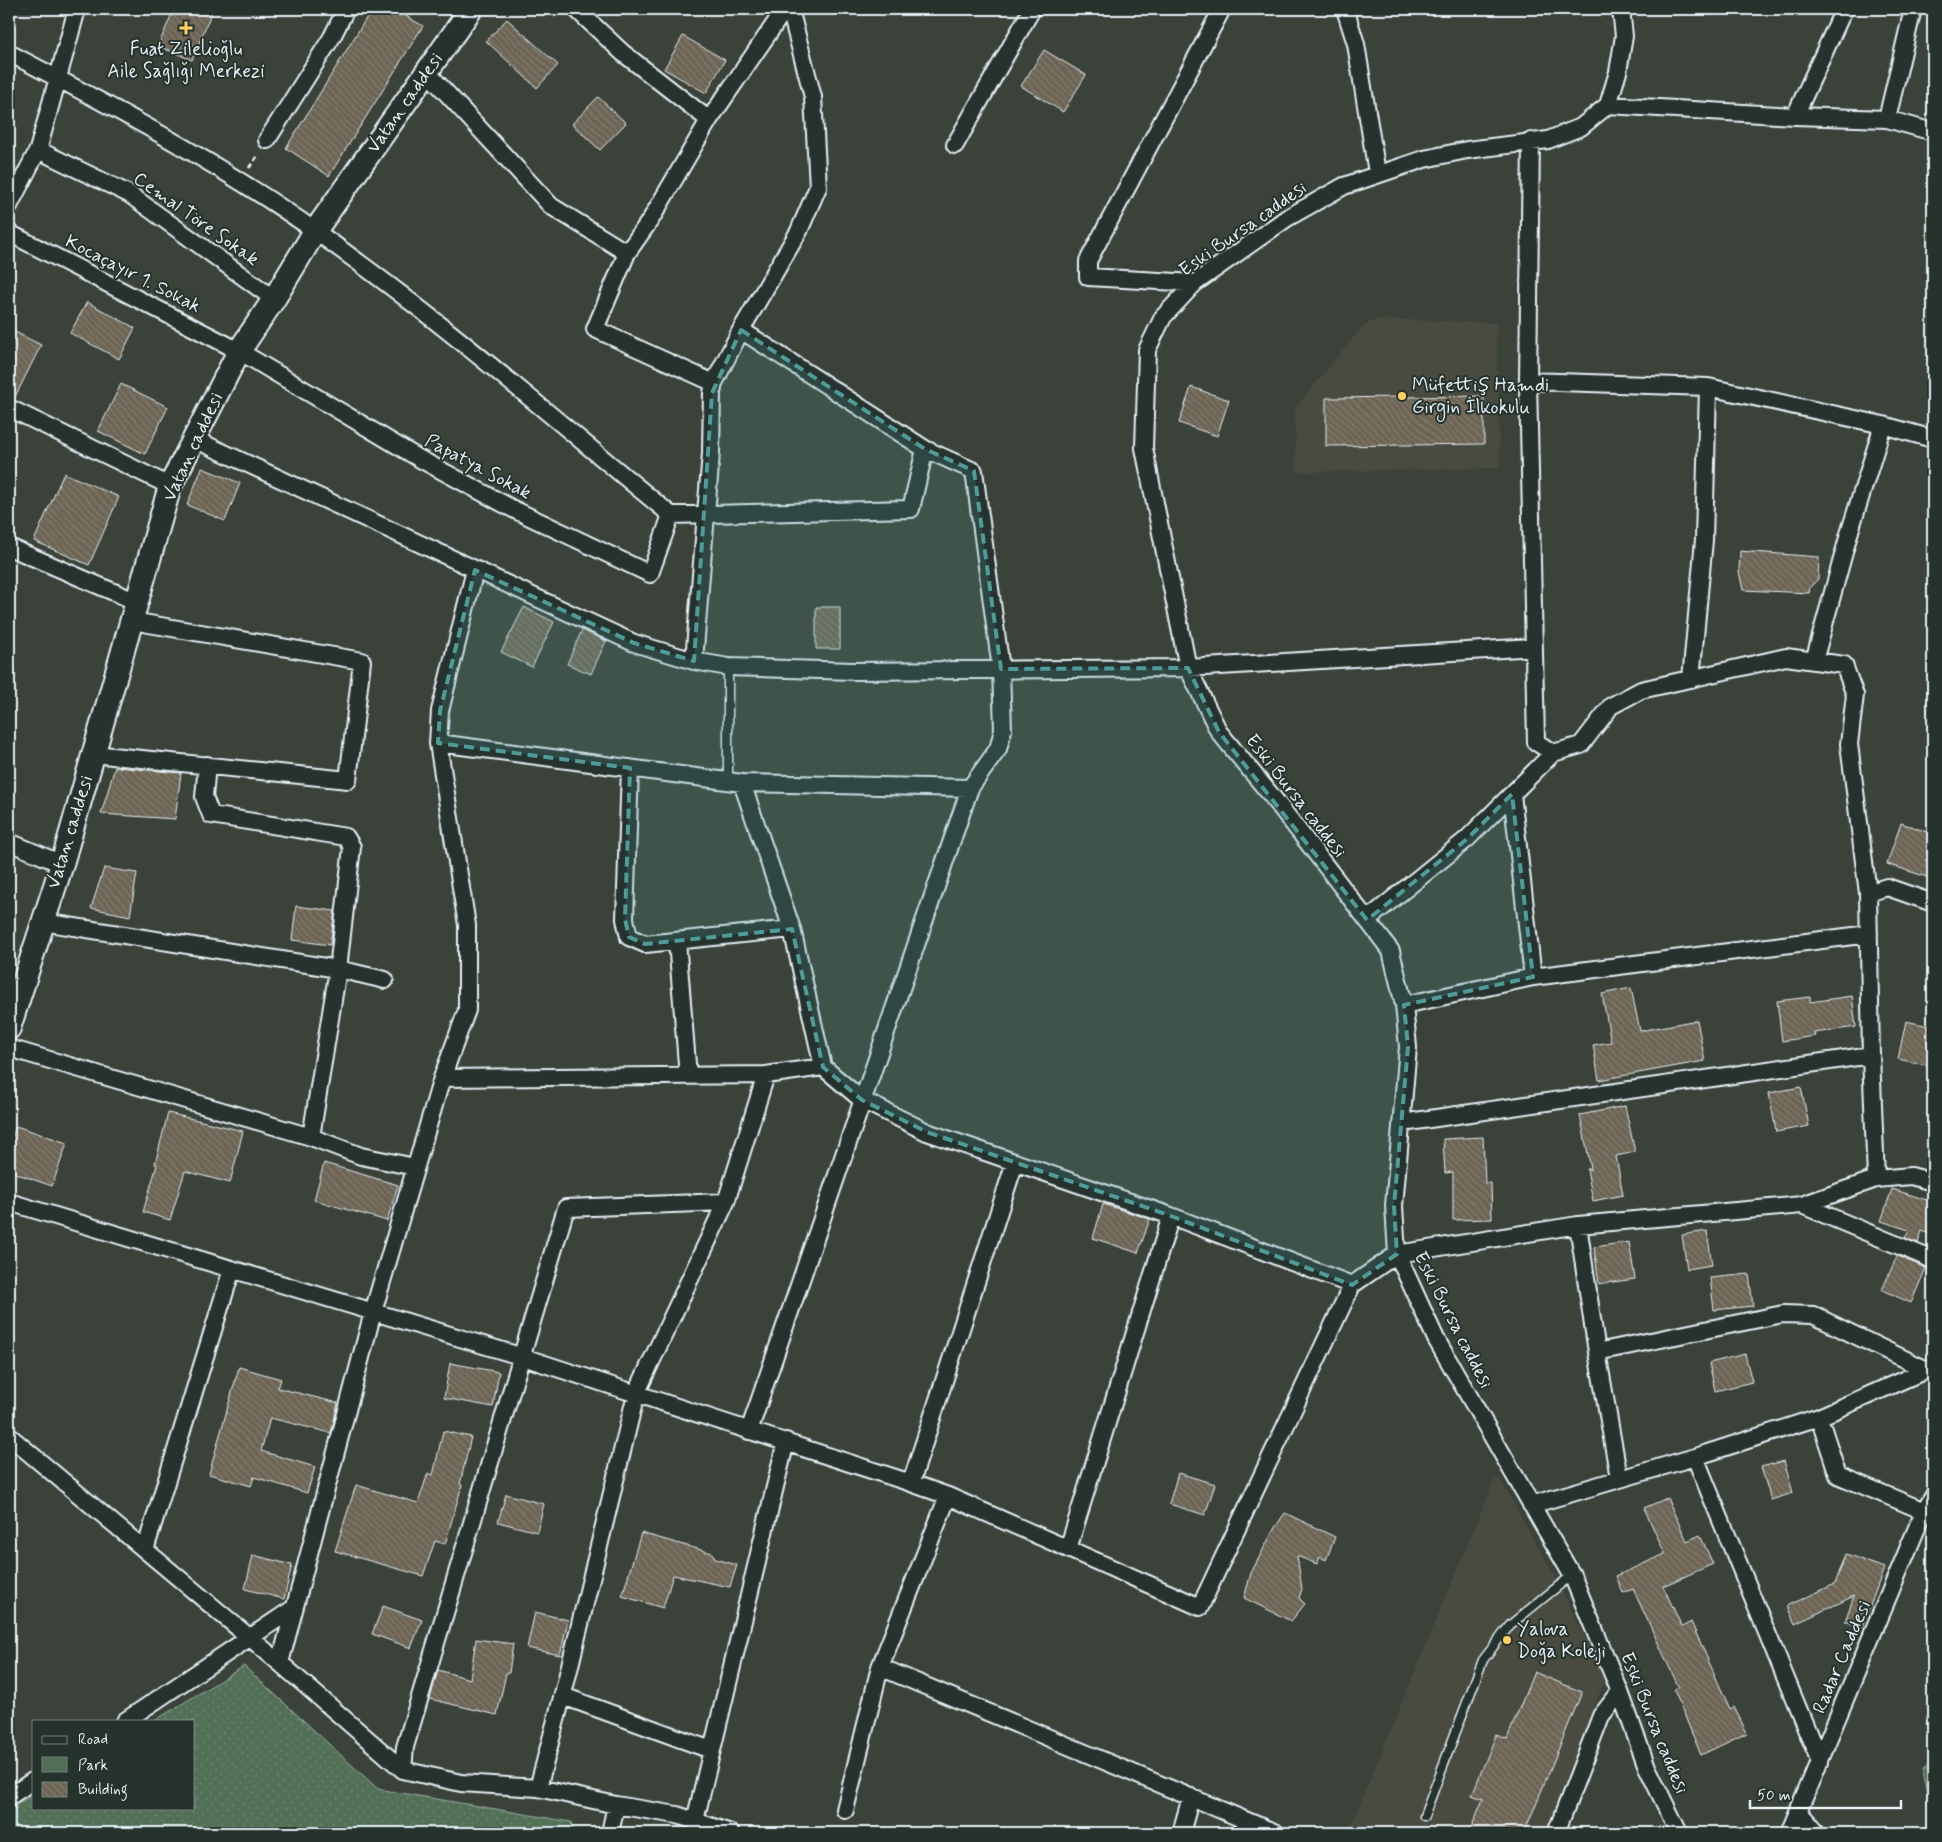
<svg xmlns="http://www.w3.org/2000/svg" width="1942" height="1842" font-family="Mynerve,sans-serif">
	<style>
		.built { fill: #4a4c41 }
		.green { fill: url(#green-dots); stroke: #9cb0a8 }
		.cemetery { fill: url(#cemetery-stones); stroke: #9cb0a8 }
		.building { fill: url(#building-back-hatch); stroke: #e8f1f8 }
		.lines { fill: none; stroke-linecap: round; stroke-linejoin: round }
		.lane-casing { stroke: #e8f1f8; stroke-width: 11 }
		.street-casing { stroke: #e8f1f8; stroke-width: 20 }
		.secondary-casing { stroke: #e8f1f8; stroke-width: 26 }
		.path { stroke: #e8f1f8; stroke-width: 3; stroke-dasharray: 5 4; stroke-linecap: butt }
		.lane { stroke: #26332d; stroke-width: 8 }
		.street { stroke: #26332d; stroke-width: 16 }
		.secondary { stroke: #26332d; stroke-width: 22 }
		.marked { fill: #509b97; fill-opacity: 0.2; stroke: #509b97; stroke-width: 4; stroke-dasharray: 10 6; stroke-linejoin: round }
		.poi-dot { fill: #ffd166; stroke: #26332d; stroke-width: 2 }
		.labels { text-anchor: middle; dominant-baseline: central; stroke-width: 4; stroke-linejoin: round; paint-order: stroke }
		.poi-label { font-size: 19px; fill: #e8f1f8; stroke: #26332d; text-anchor: start }
		.street-label { font-size: 19px; fill: #e8f1f8; stroke: #26332d }
	</style>
	<defs>
		<pattern id="green-dots" width="8" height="8" patternUnits="userSpaceOnUse" patternTransform="scale(1.25)"><rect width="8" height="8" fill="#516f57"/><path d="M2 2h.1M6 6h.1" fill="none" stroke="#6a8470" stroke-width="1.8" stroke-linecap="round"/></pattern>
		<pattern id="cemetery-stones" width="16" height="16" patternUnits="userSpaceOnUse" patternTransform="scale(1.25)"><rect width="16" height="16" fill="#516f57"/><path d="M2 7V4a2 2 0 0 1 4 0v3zM10 15v-3a2 2 0 0 1 4 0v3z" fill="#6a8470"/></pattern>
		<pattern id="building-back-hatch" width="6" height="6" patternUnits="userSpaceOnUse" patternTransform="scale(1.25)"><rect width="6" height="6" fill="#6c6454"/><path d="M-1 5l2 2M0 0l6 6M5-1l2 2" fill="none" stroke="#817b6d"/></pattern>
	</defs>
	<rect width="100%" height="100%" fill="#3b4239"/>
	<filter id="ink" filterUnits="userSpaceOnUse"><feTurbulence type="fractalNoise" baseFrequency=".02" numOctaves="2"/><feDisplacementMap in="SourceGraphic" scale="10" xChannelSelector="R" yChannelSelector="G"/><feConvolveMatrix kernelMatrix="1 2 1 2 8 2 1 2 1" color-interpolation-filters="sRGB"/></filter>
	<g filter="url(#ink)">
		<path class="built" d="M1377,319L1496,323L1500,468L1296,472L1295,408L1362,327Z
			M1499,1478L1554,1575L1605,1679L1546,1833H1348L1494,1481Z"/>
		<path class="green" d="M244,1666L378,1789L571,1822L574,1833H9V1809L34,1794V1808H194V1721H154Z"/>
		<path class="cemetery" d="M1933,1760V1813L1921,1768Z"/>
		<path class="building" d="M174,9H213L192,60L158,46Z
			M372,9H394L423,26L329,176L286,148Z
			M507,19L558,65L537,88L486,41Z
			M683,36L725,60L706,93L664,69Z
			M1044,50L1086,75L1063,112L1021,86Z
			M598,97L626,123L600,150L572,124Z
			M87,302L135,328L119,359L70,333Z
			M9,329L41,345L14,399L9,398Z
			M121,384L168,407L145,454L98,431Z
			M1191,387L1229,400L1217,436L1179,423Z
			M1484,396V444L1326,446V398Z
			M202,468L240,483L225,521L187,505Z
			M64,473L119,497L89,565L34,541Z
			M1740,551L1819,557L1818,579L1810,587L1809,593L1743,590L1739,572Z
			M524,607L554,622L532,667L501,652Z
			M816,607H840V649H816Z
			M582,630L606,641L591,674L567,664Z
			M115,767L181,773L175,819L101,814Z
			M1901,823L1933,834V879L1887,864Z
			M104,868L137,873L130,916L91,908Z
			M296,906L335,911L330,945L292,940Z
			M1631,988L1640,1031L1697,1020L1705,1061L1599,1080L1593,1045L1611,1042L1602,994Z
			M1852,996L1856,1027L1814,1033L1815,1036L1782,1041L1777,1001L1810,997V1002Z
			M1906,1021L1933,1027V1052L1930,1066L1898,1059Z
			M1801,1087L1809,1126L1776,1132L1769,1093Z
			M1625,1106L1635,1152L1616,1156L1623,1195L1593,1201L1587,1169H1591L1580,1115Z
			M168,1113L243,1131L230,1183L185,1171L170,1220L143,1212L157,1165L155,1164Z
			M16,1126L67,1143L52,1186L9,1171V1148Z
			M1483,1137L1485,1183H1491L1492,1219L1453,1220V1172L1445,1173L1443,1139Z
			M324,1163L398,1185L387,1221L314,1200Z
			M1892,1189L1933,1202V1235L1922,1231L1918,1243L1905,1238L1909,1230L1881,1221Z
			M1103,1204L1150,1219L1138,1253L1093,1238Z
			M1707,1231L1712,1265L1687,1269L1682,1235Z
			M1629,1242L1635,1279L1599,1284L1594,1247Z
			M1897,1256L1926,1268L1911,1303L1882,1290Z
			M1749,1274L1753,1306L1714,1310L1710,1278Z
			M1745,1354L1752,1382L1715,1391L1709,1363Z
			M450,1363L499,1372L493,1407L444,1398Z
			M239,1367L281,1379L278,1388L338,1403L331,1433L270,1418L261,1451L315,1467L307,1493L254,1477L251,1486L209,1474Z
			M443,1431L471,1437L460,1484L462,1485L445,1544L435,1541L423,1576L335,1551L356,1485L418,1503L428,1473L433,1475Z
			M1784,1461L1793,1493L1771,1500L1761,1467Z
			M1178,1473L1215,1484L1205,1515L1169,1504Z
			M506,1494L544,1504L537,1532L498,1522Z
			M1667,1498L1687,1541L1700,1535L1713,1564L1663,1586L1682,1627L1691,1622L1730,1709L1734,1707L1747,1733L1701,1755L1674,1690L1679,1688L1633,1589L1623,1593L1616,1576L1665,1554L1644,1508Z
			M1285,1513L1335,1537L1326,1560L1320,1557L1317,1564L1297,1556L1302,1589L1299,1598L1305,1604L1291,1621L1244,1598L1251,1573L1274,1529Z
			M641,1533L712,1553L715,1559L737,1565L730,1587L673,1575L663,1608L622,1596Z
			M1846,1554L1884,1568L1862,1628L1845,1621L1854,1596L1795,1624L1787,1606L1835,1584Z
			M253,1555L292,1565L284,1599L245,1589Z
			M383,1606L422,1620L411,1648L372,1634Z
			M535,1612L568,1620L560,1655L527,1648Z
			M476,1639L513,1644L509,1673H506L497,1715L430,1699L438,1670L470,1679Z
			M1534,1672L1582,1692L1524,1833H1469L1483,1799L1472,1795L1496,1735L1507,1739Z"/>
		<g class="lines">
			<defs>
				<path id="lane" d="M728,781V667
					M1424,1816L1483,1660L1510,1625L1572,1575"/>
				<path id="street" d="M576,9L623,53L709,120
					M1345,9L1356,44L1377,173
					M1621,9L1624,36L1618,72L1608,105L1581,127L1548,140L1467,150L1424,159L1344,186L1287,218L1195,283L1163,317L1147,350L1144,448L1188,668L1219,732L1275,800L1391,951L1404,1005L1408,1047L1394,1206L1397,1254L1436,1339L1572,1575L1620,1692L1647,1767L1679,1833
					M9,53C113,107 219,163 315,231C439,318 554,419 671,515L911,509L925,449
					M427,72L551,206L627,253
					M1608,105L1795,116L1887,119L1933,132
					M1795,116L1844,9
					M1887,119L1913,9
					M267,140L332,37L346,9
					M1531,141L1528,381L1536,742L1553,753L1581,745L1611,706L1641,690L1786,657L1844,665L1855,695L1849,744L1868,893
					M955,145L1032,9
					M38,150L129,194L274,299
					M9,206L38,150L77,9
					M9,233L239,351L420,459L513,509L650,574L671,515
					M1195,283L1088,277V261L1222,9
					M741,330L925,449L974,471L1001,669L1003,730L998,749L970,788L749,1431
					M1528,381L1708,387L1883,425L1933,439
					M714,383L595,329L627,253L651,219L709,120L785,9
					M9,408L170,486
					M194,439L634,643L694,661L728,667L853,671L1188,668L1534,647
					M9,547L137,602
					M694,661L711,453L712,393L714,383L741,330L799,231L818,187L813,97L790,9
					M1814,661L1849,534L1883,425
					M1691,679L1704,540L1708,387
					M438,743L742,783L970,788
					M93,754L348,780L362,661L132,621
					M207,765L204,797L211,815L346,837L352,847L338,969L311,1137
					M630,768L625,919L629,937L645,944L792,929
					M742,783L792,929L823,1067
					M1512,794L1533,977
					M9,842L62,864
					M1367,920L1467,839L1553,753
					M43,922L338,969L385,980
					M677,941L688,1076
					M1404,1005L1533,977L1869,934
					M9,1048L311,1137L361,1156L415,1167
					M442,1078L766,1075L823,1067L862,1100L927,1132L1171,1216L1352,1285
					M1402,1123L1871,1055
					M1876,1179L1871,1055L1868,893L1887,887L1933,903
					M9,1202L523,1357L911,1483L948,1496L1200,1607L1352,1285L1397,1254L1578,1225L1802,1205L1933,1260
					M1802,1205L1876,1179L1911,1176L1933,1182
					M1578,1225L1597,1352L1619,1478
					M1597,1352L1783,1314L1813,1315L1931,1372
					M1819,1417L1838,1475L1924,1511
					M9,1436L280,1663L403,1770L461,1783L538,1788L616,1805L677,1815L731,1833
					M1695,1457L1820,1762
					M911,1483L1015,1162
					M1531,1505L1695,1457L1819,1417L1926,1370
					M1068,1549L1171,1216
					M145,1550L232,1269
					M280,1663L373,1312L442,1078L467,1010V925L438,743L440,711L475,570
					M880,1667L1276,1833
					M563,1696L711,1750
					M125,1721L294,1608
					M403,1770L405,1747L566,1208L726,1202
					M538,1788L564,1690L636,1394L726,1202L766,1075
					M9,1797L34,1780
					M845,1810L880,1667L948,1496
					M1799,1812L1817,1833
					M695,1821L786,1441
					M610,1833L616,1805
					M1181,1833L1191,1797
					M1556,1833L1601,1716L1620,1692
					M1789,1833L1924,1511L1933,1496"/>
				<path id="secondary" d="M9,1028L62,864L170,486L239,351L274,299L315,231L471,9"/>
			</defs>
			<use href="#lane" class="lane-casing"/>
			<use href="#street" class="street-casing"/>
			<use href="#secondary" class="secondary-casing"/>
			<path class="path" d="M249,168L258,155"/>
			<use href="#lane" class="lane"/>
			<use href="#street" class="street"/>
			<use href="#secondary" class="secondary"/>
		</g>
	</g>
	<path class="marked" d="M741,330L925,449L974,471L1001,669L1188,668L1219,732L1367,920L1467,839L1512,794L1533,977L1404,1005L1408,1047L1394,1206L1397,1254L1352,1285L1171,1216L927,1132L862,1100L823,1067L792,929L645,944L629,937L625,919L630,768L438,743L440,711L475,570L634,643L694,661L712,393Z"/>
	<g class="poi-dot">
		<path d="M183.5 20.5h5v5h5v5h-5v5h-5v-5h-5v-5h5z"/>
		<circle cx="1402" cy="396" r="5"/>
		<circle cx="1507" cy="1640" r="5"/>
	</g>
	<g class="labels">
		<g class="poi-label">
			<text x="186" y="49" text-anchor="middle">Fuat Zilelioğlu<tspan x="186" dy="22">Aile Sağlığı Merkezi</tspan></text>
			<text x="1412" y="385">Müfettiş Hamdi<tspan x="1412" dy="22">Girgin İlkokulu</tspan></text>
			<text x="1517" y="1629">Yalova<tspan x="1517" dy="22">Doğa Koleji</tspan></text>
		</g>
		<g class="street-label">
			<text transform="translate(405 103) rotate(-55)">Vatan caddesi</text>
			<text transform="translate(196 219) rotate(35)">Cemal Töre Sokak</text>
			<text transform="translate(1243 229) rotate(-35)">Eski Bursa caddesi</text>
			<text transform="translate(133 274) rotate(27)">Kocaçayır 1. Sokak</text>
			<text transform="translate(193 447) rotate(-65)">Vatan caddesi</text>
			<text transform="translate(478 467) rotate(28)">Papatya Sokak</text>
			<text transform="translate(1296 796) rotate(52)">Eski Bursa caddesi</text>
			<text transform="translate(70 832) rotate(-73)">Vatan caddesi</text>
			<text transform="translate(1453 1320) rotate(63)">Eski Bursa caddesi</text>
			<text transform="translate(1842 1657) rotate(-67)">Radar Caddesi</text>
			<text transform="translate(1654 1723) rotate(68)">Eski Bursa caddesi</text>
		</g>
	</g>
	<rect width="1942" height="1842" fill="none" stroke="#26332d" stroke-width="30"/>
	<rect x="15" y="15" width="1912" height="1812" fill="none" stroke="#e8f1f8" stroke-width="2" filter="url(#ink)"/>
	<rect x="32" y="1720" width="162" height="90" fill="#26332d" stroke="#747f7e"/>
	<rect x="42" y="1736" width="25" height="8" fill="#26332d" stroke="#747f7e"/>
	<text x="78" y="1744" font-size="15" fill="#e8f1f8">Road</text>
	<rect x="42" y="1757" width="25" height="15" fill="#516f57" stroke="#747f7e"/>
	<text x="78" y="1770" font-size="15" fill="#e8f1f8">Park</text>
	<rect x="42" y="1782" width="25" height="15" fill="url(#building-back-hatch)" stroke="#747f7e"/>
	<text x="78" y="1794" font-size="15" fill="#e8f1f8">Building</text>
	<path d="M1750 1800v8h151v-8" fill="none" stroke="#e8f1f8" stroke-width="2.5"/>
	<text x="1757" y="1800" font-size="15" fill="#e8f1f8" stroke="#26332d" stroke-width="4" paint-order="stroke">50 m</text>
</svg>
